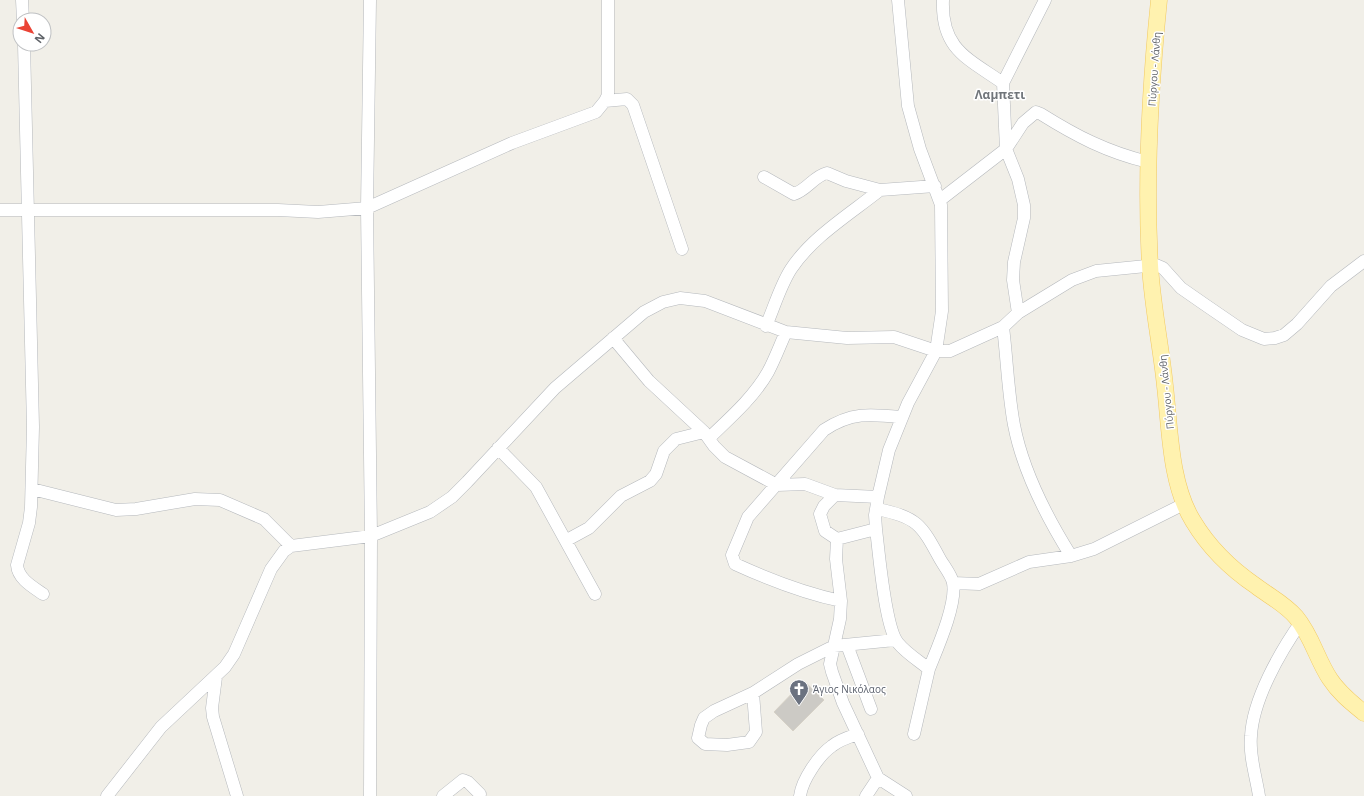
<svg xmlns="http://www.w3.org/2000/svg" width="1364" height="796" font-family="'Open Sans',sans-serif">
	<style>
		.building { fill: #cccac5; stroke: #d6d1c6 }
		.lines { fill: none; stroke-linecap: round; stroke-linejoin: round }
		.minor-casing { stroke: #b5b8bc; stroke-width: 13 }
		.major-casing { stroke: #f2c960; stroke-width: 17 }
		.minor { stroke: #fff; stroke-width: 12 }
		.major { stroke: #fff2af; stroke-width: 16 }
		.labels { text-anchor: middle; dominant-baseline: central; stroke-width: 3; stroke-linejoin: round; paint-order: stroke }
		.street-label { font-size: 10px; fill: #5f6368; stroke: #fff }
		.worship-label { font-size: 10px; fill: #5b616d; stroke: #fff; text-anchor: start }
		.quarter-label { font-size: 12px; font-weight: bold; fill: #70757a; stroke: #fff }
	</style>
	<rect width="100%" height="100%" fill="#f1efe8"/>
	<path class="building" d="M804,681L824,700L793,731L774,712Z"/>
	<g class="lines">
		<defs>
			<path id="minor" d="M22,0L23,20
				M898,0L908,106L920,149L941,205L942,311L936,351L908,403L889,450L878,497L875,515L876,529L837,539L836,559L841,601L840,619L830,664L832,672L843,703L878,778L906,796
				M943,0C941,49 967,58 1003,83
				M24,44L33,427L31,507L29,523L17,565C18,579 33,587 43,594
				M605,101L627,99L633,105L682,249
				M764,177L794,194C807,190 814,176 827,173L846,181L880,190L935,186
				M940,200L1006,149L1023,123L1036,112L1041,114C1076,136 1107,152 1148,162
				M0,210H278L318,212L367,208L512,143L596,112L605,101L608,95V0
				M1018,313L1013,280L1014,262L1024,218V205L1018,179L1006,149L1003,83L1045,0
				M766,326C774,308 780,286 791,269C812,237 850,214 880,190
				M1003,327C1007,359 1008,393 1014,425C1023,472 1046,516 1071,556
				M613,338L649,381L704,432L714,446L725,457L777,485L805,484L835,495L878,497
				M709,438C730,418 754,397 768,372C775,359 780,345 786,332
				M498,448L536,487L595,594
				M32,489L116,510L136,509L195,499L220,500L264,519L291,546
				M835,495L824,506L820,514L825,531L837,539
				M877,509C917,517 921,524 940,559C944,566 952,576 953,583C957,604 937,649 929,669
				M876,529C879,553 885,628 898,643C906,653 919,661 929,669L914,734
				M567,540L589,528L621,496L650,481L656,474L664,451L676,439L704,432
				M953,583L979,584L1029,562L1071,556L1094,549L1184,504
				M841,601C803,593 770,580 735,564L732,555L748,517L824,430C851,412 870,414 901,417
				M847,645L871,709
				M216,677L212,708L213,717L237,796
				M753,693L756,732L749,742L727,745L705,744L698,738L701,725L704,718L714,711L753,693L798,664L834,646L895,640
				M107,796L161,727L225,667L234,654L271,569L284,551L291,546L371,536L430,512L452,497L467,482L555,388L644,312L663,302L680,298L705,301L786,332L847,338L894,337L936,351H950L1003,327L1018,313L1072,280L1096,271L1156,265L1163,268L1181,288L1204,304L1242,330L1264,339L1275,338L1284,335L1297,324L1331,286L1364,261
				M370,796L371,536L367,208L370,0
				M443,796L463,780L468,782L480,794
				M800,796C802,780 819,755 832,746C839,740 849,737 858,734
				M866,796L878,778
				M1259,796C1256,776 1249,756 1251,736C1253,699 1280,652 1301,622"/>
			<path id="major" d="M1159,0C1150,88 1145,177 1150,265C1152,304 1161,346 1165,386C1170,429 1170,484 1193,521C1208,546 1231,569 1256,586C1269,596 1285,604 1296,617C1312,636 1317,660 1330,679C1339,693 1352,703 1364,713"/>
		</defs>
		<use href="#minor" class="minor-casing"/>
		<use href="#major" class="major-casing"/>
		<use href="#minor" class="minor"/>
		<use href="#major" class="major"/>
	</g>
	<defs>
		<symbol id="church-pin" viewBox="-11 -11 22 30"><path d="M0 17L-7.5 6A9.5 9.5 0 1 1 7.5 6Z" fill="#6b7280" stroke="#fff"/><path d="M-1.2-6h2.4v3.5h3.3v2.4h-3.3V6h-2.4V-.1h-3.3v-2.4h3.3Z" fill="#fff"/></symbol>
	</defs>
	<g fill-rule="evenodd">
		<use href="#church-pin" x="788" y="678" width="22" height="30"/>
	</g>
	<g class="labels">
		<g class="street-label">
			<text transform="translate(1154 69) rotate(-86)">Πύργου - Λάνθη</text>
			<text transform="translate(1166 392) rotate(-96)">Πύργου - Λάνθη</text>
		</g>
		<g class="worship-label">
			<text x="813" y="689">Άγιος Νικόλαος</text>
		</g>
		<g class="quarter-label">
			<text x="1000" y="94">Λαμπετι</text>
		</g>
	</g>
	<g transform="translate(32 32) rotate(129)"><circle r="19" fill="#ffffff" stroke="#bfc1c3"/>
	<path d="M0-3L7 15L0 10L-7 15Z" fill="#ea4335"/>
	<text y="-6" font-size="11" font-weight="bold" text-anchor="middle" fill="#5f6368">N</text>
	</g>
</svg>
